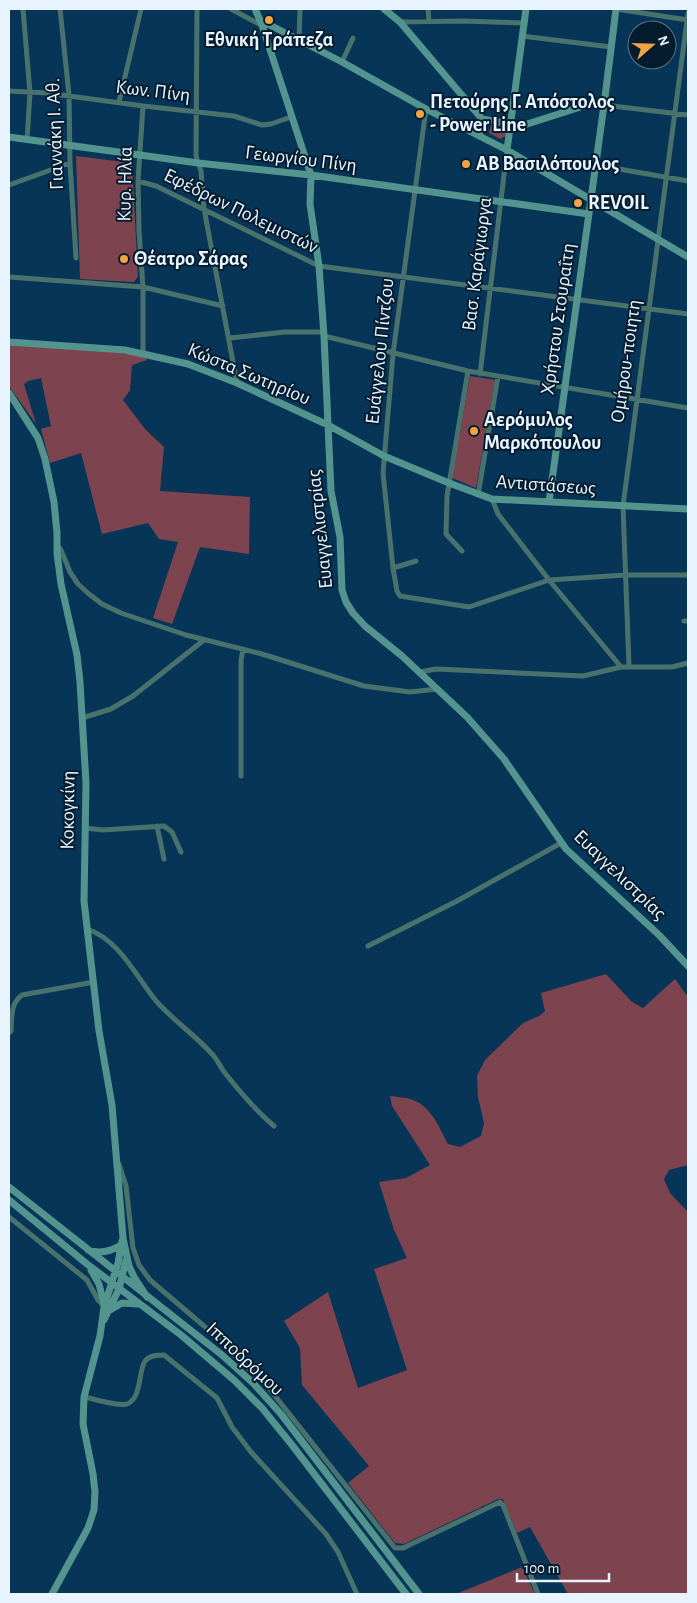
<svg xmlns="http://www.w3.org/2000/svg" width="697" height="1603" font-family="'Alegreya Sans',sans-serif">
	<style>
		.green { fill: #7d4450 }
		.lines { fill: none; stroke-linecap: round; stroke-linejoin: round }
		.street { stroke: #4a726d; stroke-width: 5 }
		.secondary { stroke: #53958e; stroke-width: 7 }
		.poi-dot { fill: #f4a344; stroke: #051c2f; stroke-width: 2 }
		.labels { text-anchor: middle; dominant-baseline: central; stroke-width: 4; stroke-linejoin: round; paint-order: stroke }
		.poi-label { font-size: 20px; font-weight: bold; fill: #e8f4ff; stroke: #051c2f; text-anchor: start }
		.street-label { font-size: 20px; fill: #e8f4ff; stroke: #051c2f }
	</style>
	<rect width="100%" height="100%" fill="#073557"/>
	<path class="green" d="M491,125L507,128L506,136L500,139L489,133Z
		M76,156L132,163L138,277L134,282L80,279Z
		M10,344L145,355L147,360L132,365L130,390L123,400L145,429L164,447L160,491L250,497L249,554L200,547L172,624L153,618L178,542L159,539L148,523L102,534L81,453L50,463L41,429L51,426L41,378L28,381L24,384L36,424L9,386Z
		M470,376L495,380L476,488L452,478Z
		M606,974L632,1002L643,1008L675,979L688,997V1165L669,1170L664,1179L670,1193L688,1212V1594H568L530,1527L517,1533L503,1499H498L404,1544L395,1543L348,1483L369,1466L302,1385L300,1348L284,1321L328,1292L358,1388L407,1370L374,1269L407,1258L394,1230L379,1182L406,1178L430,1165L392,1106L390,1096C396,1097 403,1097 410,1099C430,1104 439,1127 448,1144L460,1147L481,1136L484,1123L478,1097L477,1076L485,1060L523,1023L539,1016L545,1011L541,993Z
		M522,1567L535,1594H456Z"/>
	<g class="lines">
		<path class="street" d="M23,9L30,93L27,140
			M60,9L69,95L70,163L76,258
			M197,9L196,156L201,171L204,209L237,383
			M231,9L261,25
			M428,9L429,21
			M616,9L688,20
			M400,22L462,21L524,23
			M522,36L611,47
			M299,40L300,9
			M342,62L353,38
			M9,91L47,93L143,106L234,116L262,125L271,124L291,117
			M119,102L141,9
			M604,105L688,115
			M143,106L138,181L139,231L143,287V353
			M426,109L393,354L383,473L393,568L397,591L400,596L469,607L549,580L625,575H688
			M596,165L688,181
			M138,181L156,186L319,266L688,314
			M9,185L70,163
			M9,277L143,287L223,306
			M324,336L468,371L688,408
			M230,338L285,332H323
			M480,374L507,150
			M478,495L498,376
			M492,499L498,514L549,580L621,667
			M57,545L61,550L70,572L78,584L89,594L102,604L121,613L186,635L262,654L364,686L410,692L437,689
			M462,551L446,534L447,496L468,371
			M393,568L416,561
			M684,621H688
			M629,666L623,506L688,13
			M420,672L436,669L583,676L621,667H672L688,663
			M82,718L111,709L133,696L204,640
			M241,776V661L243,649
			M157,826L164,859
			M85,828L103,830L164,826L172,832L181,852
			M87,929C120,940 136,977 157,1002C174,1021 195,1035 212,1054C218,1060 220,1067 225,1073C240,1092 256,1111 274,1126
			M368,946L457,901L561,843
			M9,1033L11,1031C12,1017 10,1004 22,995L94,982
			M119,1164L126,1186L133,1248L139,1265L150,1280L204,1326L268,1387L395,1548H403L500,1502L503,1505L538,1594
			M9,1217L87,1280L98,1300L104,1306
			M84,1397C95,1399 118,1407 127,1404C142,1398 138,1372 145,1361C150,1355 157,1355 164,1355L217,1398L232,1427L251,1452L326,1534L338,1552L357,1594"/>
		<path class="secondary" d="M255,9L262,25L311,175L310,204L319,266L324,336L331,491L340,537L342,590L346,602L353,613L365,626L402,656L467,717L504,759L566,849L659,935L688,966
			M384,9L400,22L482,119L521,126L593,103L604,105
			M260,20L342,62L426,109L507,150L688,257
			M479,136L482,119
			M9,137L198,163L311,175L589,214
			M507,150L526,9
			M9,342L125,350L188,364L237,383L328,425L384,456L449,483L492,499L688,509
			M9,393L38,438L45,459L54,502L57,533V553L61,584L77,655L80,682L86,783L84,901L99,1031L112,1105L123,1238L129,1266L134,1277L147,1297
			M549,502L604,105L616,9
			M9,1187L222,1355L254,1384L281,1414L419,1594
			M9,1200L87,1264L181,1335L234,1380L262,1408L292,1445L406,1594
			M88,1250C100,1254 110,1252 121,1245
			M91,1270L99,1284L104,1304
			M110,1310L122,1303L137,1304
			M104,1320L119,1289L126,1260
			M52,1594L88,1528L94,1510L95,1492L93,1474L83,1424L84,1397L100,1336L104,1307L118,1263L122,1241"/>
	</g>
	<g class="poi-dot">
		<circle cx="269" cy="20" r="5"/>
		<circle cx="420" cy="114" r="5"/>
		<circle cx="466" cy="164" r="5"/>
		<circle cx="578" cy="203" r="5"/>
		<circle cx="124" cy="259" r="5"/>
		<circle cx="474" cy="431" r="5"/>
	</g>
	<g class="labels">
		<g class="poi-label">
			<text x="269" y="40" text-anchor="middle">Εθνική Τράπεζα</text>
			<text x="430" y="102">Πετούρης Γ. Απόστολος<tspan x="430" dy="23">- Power Line</tspan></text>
			<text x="476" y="164">ΑΒ Βασιλόπουλος</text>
			<text x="588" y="203">REVOIL</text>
			<text x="134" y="259">Θέατρο Σάρας</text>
			<text x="484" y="420">Αερόμυλος<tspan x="484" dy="23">Μαρκόπουλου</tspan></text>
		</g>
		<g class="street-label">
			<text transform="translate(153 91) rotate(7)">Κων. Πίνη</text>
			<text transform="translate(55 134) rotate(-92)">Γιαννάκη Ι. Αθ.</text>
			<text transform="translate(301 159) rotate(7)">Γεωργίου Πίνη</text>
			<text transform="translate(125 184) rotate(-89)">Κυρ. Ηλία</text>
			<text transform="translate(241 211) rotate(26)">Εφέδρων Πολεμιστών</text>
			<text transform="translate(477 264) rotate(-83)">Βασ. Καράγιωργα</text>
			<text transform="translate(558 319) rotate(-82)">Χρήστου Στουραΐτη</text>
			<text transform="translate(380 351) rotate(-84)">Ευάγγελου Πίντζου</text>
			<text transform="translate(626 361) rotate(-82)">Ομήρου-ποιητη</text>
			<text transform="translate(249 374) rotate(23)">Κώστα Σωτηρίου</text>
			<text transform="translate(546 485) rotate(4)">Αντιστάσεως</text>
			<text transform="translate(320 529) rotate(-96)">Ευαγγελιστρίας</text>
			<text transform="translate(68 810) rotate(-89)">Κοκογκίνη</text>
			<text transform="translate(620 875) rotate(44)">Ευαγγελιστρίας</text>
			<text transform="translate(245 1359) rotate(43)">Ιπποδρόμου</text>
		</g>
	</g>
	<rect width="697" height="1603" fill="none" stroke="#e8f4ff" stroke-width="20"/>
	<g transform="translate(652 45) rotate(70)"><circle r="24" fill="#051c2f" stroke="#607282"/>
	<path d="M0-4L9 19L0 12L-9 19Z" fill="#f4a344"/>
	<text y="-8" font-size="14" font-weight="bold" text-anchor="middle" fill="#e8f4ff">N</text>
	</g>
	<path d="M517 1573v8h92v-8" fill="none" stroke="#e8f4ff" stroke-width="2.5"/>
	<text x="524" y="1573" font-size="15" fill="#e8f4ff" stroke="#051c2f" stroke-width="4" paint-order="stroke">100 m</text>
</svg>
